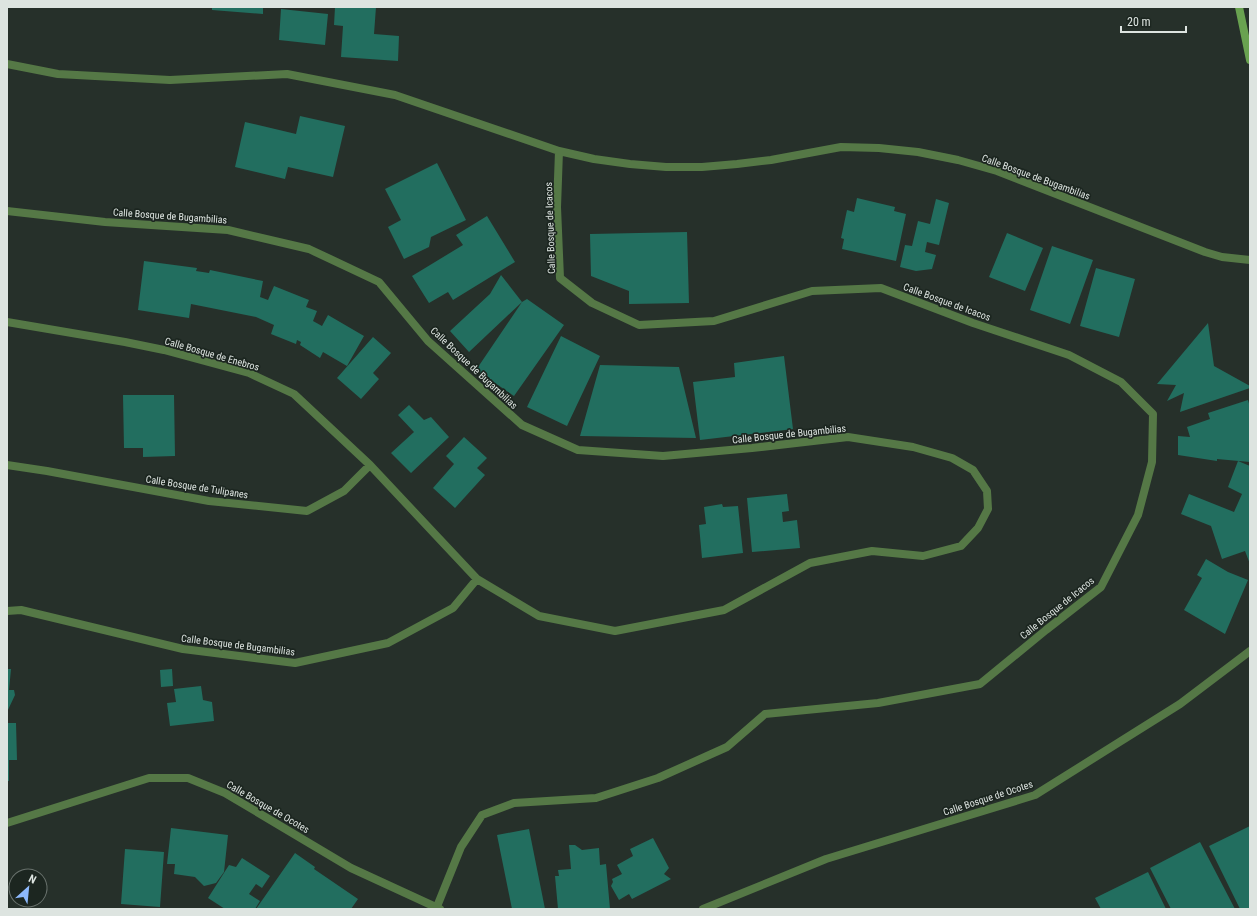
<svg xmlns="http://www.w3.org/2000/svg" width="1257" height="916" font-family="'Roboto Condensed',sans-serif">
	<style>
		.building { fill: #226e5f }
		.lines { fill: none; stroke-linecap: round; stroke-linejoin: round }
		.street { stroke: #557846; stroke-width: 8 }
		.secondary { stroke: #69a250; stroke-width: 8 }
		.labels { text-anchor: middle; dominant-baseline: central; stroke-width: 3.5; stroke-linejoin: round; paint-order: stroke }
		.street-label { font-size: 10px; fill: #dde4e0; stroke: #1c2620 }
	</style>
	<rect width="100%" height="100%" fill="#26302a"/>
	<path class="building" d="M212,7H263V14L212,10Z
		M335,7H376L374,34L399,36L398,61L341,57L343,26L334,25Z
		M281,9L328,14L325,45L279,40Z
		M300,116L345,126L333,177L288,167L285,179L235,167L245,122L296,134Z
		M437,163L466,220L431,237L429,247L404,259L388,227L401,220L385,189Z
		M857,198L895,207L894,211L906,214L896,261L842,249L844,239L841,238L847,210L854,212Z
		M936,199L949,203L939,245L927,242L925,252L936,255L932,269L916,271L900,267L905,245L912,246L918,221L930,224Z
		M487,216L515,262L453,300L448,292L429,303L412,276L463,245L456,235Z
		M687,232L689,303L629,304V291L591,276L590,234Z
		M1007,233L1043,248L1025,291L989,277Z
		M1052,246L1093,260L1070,324L1030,310Z
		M144,261L197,268L196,271L209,273L210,270L263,281L260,297L268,300L274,286L309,300L306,307L317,311L313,321L322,326L328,315L364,336L347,366L323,352L320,358L300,345L301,342L297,340L296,344L271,334L274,325L256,317L191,304L189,318L138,310Z
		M1096,268L1135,279L1119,337L1080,326Z
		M501,275L522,302L469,352L450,331L490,294Z
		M527,299L564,325L514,396L476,370L522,302Z
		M1208,323L1214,366L1250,386V388L1180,412L1184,393L1167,401L1176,385L1157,384Z
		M561,336L600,356L567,426L527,407Z
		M373,337L391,353L373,373L379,379L361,399L337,378Z
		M784,356L793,429L700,440L693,382L735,377L734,363Z
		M600,365L679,367L696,438L580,436Z
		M123,395H174L175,456L143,457V448H124Z
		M1248,400L1250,407V462L1217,459V461L1178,455V436L1190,437L1187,427L1210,419L1208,413Z
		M409,405L424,420L431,417L449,437L411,473L391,453L414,432L398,415Z
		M464,437L487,458L477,468L485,475L455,508L433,488L454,464L446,456Z
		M1238,461L1250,466V564L1245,551L1222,559L1211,526L1181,514L1189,494L1234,512L1242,494L1228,487Z
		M787,494L789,511L782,512L783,522L797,520L800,548L752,552L747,498Z
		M722,504L723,507L738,506L743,553L702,558L699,525L706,524L704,507Z
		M1206,559L1228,572L1248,580L1225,634L1184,610L1202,578L1197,575Z
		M7,669H11L9,690H14L15,695L7,712Z
		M172,669L173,686L161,687L160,670Z
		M201,686L203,700L212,702L214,721L170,726L167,703L176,702L174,689Z
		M7,723H16L17,760H9V781H7Z
		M1250,826V908L1240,909L1209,846Z
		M171,828L228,835L224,872L216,883L204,886L195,877L174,874L175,864H167Z
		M529,829L545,909H512L497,835Z
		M653,838L669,868L664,874L671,879L632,899L629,894L619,900L611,886L613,882L612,879L622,874L617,865L633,856L630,849Z
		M1200,842L1235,909H1171L1150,868Z
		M569,845H575L582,850L599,848L600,865L606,864L610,909H558L555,876H559L558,870L571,869Z
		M125,849L164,852L160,907L121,904Z
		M295,853L315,867L314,869L358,899L351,909H256Z
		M242,858L270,876L262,888L256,884L249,894L260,901L255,909H225L208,898L229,865L236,867Z
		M1148,872L1166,909H1101L1095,898Z"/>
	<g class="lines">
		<path class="street" d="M7,64L58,74L170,80L287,74L395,95L559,151L594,159L630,164L666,167H702L737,164L771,160L841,147L879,148L918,152L958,160L997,171L1205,252L1222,257L1250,260
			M7,211L105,222L228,230L309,249L379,282L428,341L522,425L578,450L663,456L752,448L848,437L913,447L952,458L973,470L987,491L988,509L978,528L961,546L923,556L872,551L810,563L724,610L615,631L539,616L477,579L370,465L294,394L249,373L164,350L125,342L7,322
			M7,465L47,471L209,501L307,511L344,491L370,465
			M7,611L21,610L183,649L295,663L388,643L453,608L477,579
			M7,823L149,778H188L225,793L351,868L440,909
			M436,909L461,847L482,815L514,803L596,798L658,778L727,747L765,714L878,703L980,684L1046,630L1101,587L1138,515L1152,462L1153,414L1121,382L1069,355L973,323L881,288L812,291L714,321L639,325L592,303L560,278L557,207L559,151
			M703,909L826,859L1035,795L1180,704L1250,651"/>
		<path class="secondary" d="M1239,7L1250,60"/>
	</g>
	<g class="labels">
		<g class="street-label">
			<text transform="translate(1036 177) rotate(20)">Calle Bosque de Bugambilias</text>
			<text transform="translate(170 216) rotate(4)">Calle Bosque de Bugambilias</text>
			<text transform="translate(550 228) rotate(-92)">Calle Bosque de Icacos</text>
			<text transform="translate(947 302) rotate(20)">Calle Bosque de Icacos</text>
			<text transform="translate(212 354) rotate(16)">Calle Bosque de Enebros</text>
			<text transform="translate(474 368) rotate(43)">Calle Bosque de Bugambilias</text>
			<text transform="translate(789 434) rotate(-6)">Calle Bosque de Bugambilias</text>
			<text transform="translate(197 487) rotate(9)">Calle Bosque de Tulipanes</text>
			<text transform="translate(1057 608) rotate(-39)">Calle Bosque de Icacos</text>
			<text transform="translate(238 645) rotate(7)">Calle Bosque de Bugambilias</text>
			<text transform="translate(988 798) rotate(-18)">Calle Bosque de Ocotes</text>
			<text transform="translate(268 807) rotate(30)">Calle Bosque de Ocotes</text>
		</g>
	</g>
	<rect width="1257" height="916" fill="none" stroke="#dde4e0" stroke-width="16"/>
	<g transform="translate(28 888) rotate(27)"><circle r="19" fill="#1c2620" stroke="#69726d"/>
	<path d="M0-3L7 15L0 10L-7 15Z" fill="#8db9fc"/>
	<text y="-6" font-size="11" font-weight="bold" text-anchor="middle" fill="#dde4e0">N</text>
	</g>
	<path d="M1121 26v6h65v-6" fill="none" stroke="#dde4e0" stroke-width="2"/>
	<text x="1127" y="26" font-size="12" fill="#dde4e0" stroke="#1c2620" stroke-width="3" paint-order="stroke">20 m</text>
</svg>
